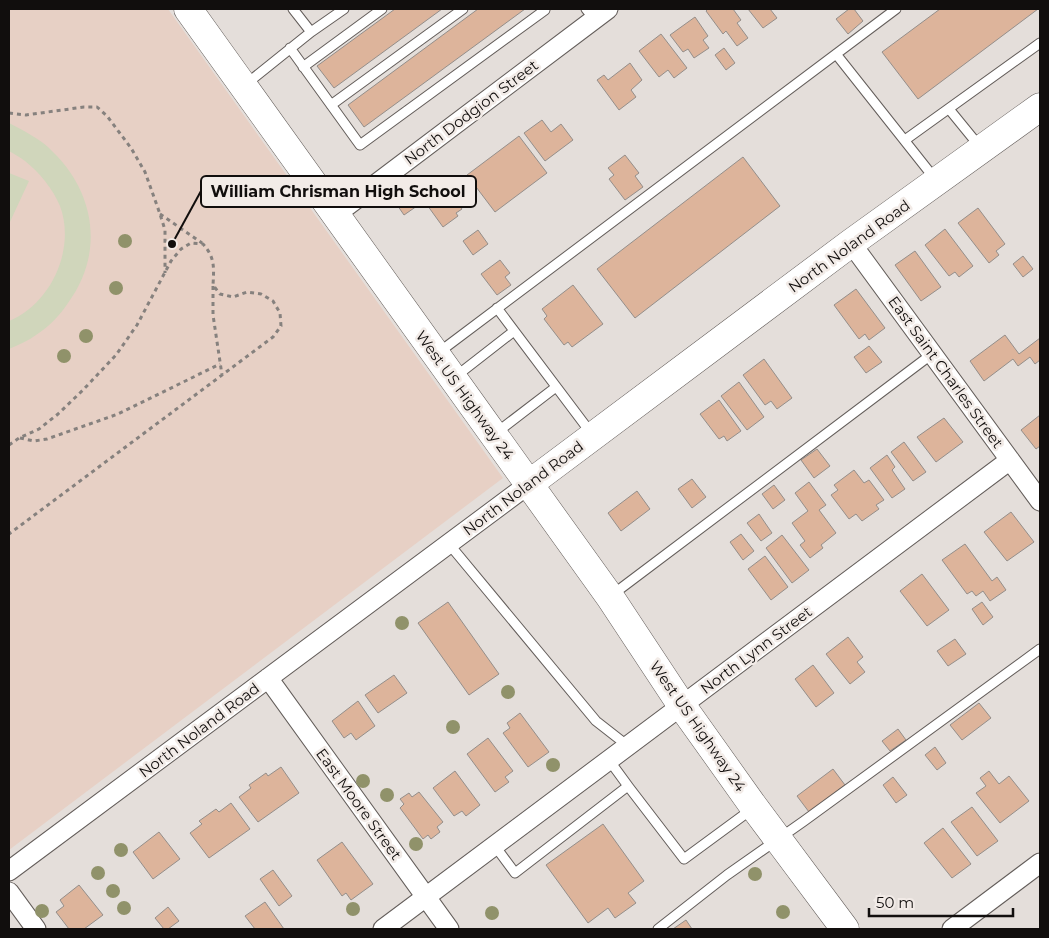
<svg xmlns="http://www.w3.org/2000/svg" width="1049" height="938" font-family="Montserrat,sans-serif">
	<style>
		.education { fill: #e7d0c5 }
		.green { fill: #d0d6bb }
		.building { fill: #ddb49b; stroke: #948e8a }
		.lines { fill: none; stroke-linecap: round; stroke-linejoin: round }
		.service-casing { stroke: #635d5a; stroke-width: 11 }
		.minor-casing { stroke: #635d5a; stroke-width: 21 }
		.primary-casing { stroke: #635d5a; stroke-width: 29 }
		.path { stroke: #86817e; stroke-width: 3; stroke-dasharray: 4 4; stroke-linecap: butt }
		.service { stroke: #fff; stroke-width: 9 }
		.minor { stroke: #fff; stroke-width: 19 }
		.primary { stroke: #fff; stroke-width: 28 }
		.tree { fill: #90926a }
		.labels { text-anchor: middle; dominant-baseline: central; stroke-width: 5; stroke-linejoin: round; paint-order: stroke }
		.street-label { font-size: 15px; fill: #110e0d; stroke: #f2ebe7 }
		.leader { fill: none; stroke: #110e0d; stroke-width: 2 }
		.callout-dot { fill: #110e0d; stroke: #f2ebe7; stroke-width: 2 }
		.callout { fill: #f2ebe7; stroke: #110e0d; stroke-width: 2 }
		.callout-label { font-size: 16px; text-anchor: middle; font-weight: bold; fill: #110e0d }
	</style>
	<rect width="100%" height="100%" fill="#e4deda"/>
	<path class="education" d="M9,9H168L503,478L9,850Z"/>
	<path class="green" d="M9,123C24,131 41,139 53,152C96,194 104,254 68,303C60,315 49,327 36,335C28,341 18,345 9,349V321C51,304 76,249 60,206C53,189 39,172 25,161C20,157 14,154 9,151Z
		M9,173L29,181L9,224Z"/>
	<path class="building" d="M395,9H442L334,88L317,66Z
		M478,9H525L364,127L348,105Z
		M708,9H733L741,20L737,23L748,38L737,46L726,31L723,34L706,11Z
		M748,9H770L777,18L763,28Z
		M849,9H854L863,21L848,34L836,19Z
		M940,9H1038L918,99L882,52Z
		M695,17L708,36L703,40L709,48L694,58L688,49L683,52L670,35Z
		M661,34L687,68L674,78L668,70L659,77L639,51Z
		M724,48L735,63L726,70L715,55Z
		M630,63L642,80L631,90L636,97L619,110L597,80L604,75L608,80Z
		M542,120L551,132L561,124L573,140L545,161L524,133Z
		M519,136L547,173L495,212L467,175Z
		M625,155L639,173L635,176L643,187L625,200L609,179L614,175L608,168Z
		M743,157L780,206L635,318L597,269Z
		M431,181L437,189L444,184L462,209L456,213L458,216L443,227L417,191Z
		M406,190L417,206L404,215L393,199Z
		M978,208L1005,244L996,251L999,255L989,263L958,223Z
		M945,229L973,266L959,277L955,272L949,276L925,245Z
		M478,230L488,244L473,255L463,241Z
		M915,251L941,287L921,301L895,265Z
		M1023,256L1033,269L1023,277L1013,264Z
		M500,260L510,273L505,277L511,285L497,295L481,274Z
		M573,285L603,324L572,347L568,342L564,345L544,319L547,316L542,309Z
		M856,289L885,328L869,340L865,334L859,339L834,305Z
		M1005,335L1019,354L1040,338V360L1035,364L1030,357L1018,366L1013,359L984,381L970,361Z
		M869,346L882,362L866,373L854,357Z
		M764,359L792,398L777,409L771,401L765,405L743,375Z
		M739,382L764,417L747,430L721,396Z
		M719,400L741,431L727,441L724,436L719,439L700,414Z
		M1040,415V446L1036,449L1021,430Z
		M944,418L963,442L936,462L917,437Z
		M904,442L926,472L913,481L891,452Z
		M817,449L830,466L814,478L801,460Z
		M887,455L895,467L892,470L905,489L892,498L870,468Z
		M854,470L864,483L869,480L884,500L876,505L879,509L862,521L856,514L849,519L831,495L838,490L834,485Z
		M692,479L706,497L692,508L678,489Z
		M809,482L826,505L819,510L836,533L821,545L823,548L810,558L800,545L805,541L792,523L808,511L795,493Z
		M774,485L785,500L773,509L762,494Z
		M637,491L650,509L621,531L608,513Z
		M1011,512L1034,542L1007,561L984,532Z
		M759,514L772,533L761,541L747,523Z
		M741,534L754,551L743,560L730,542Z
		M782,535L809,570L792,583L766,548Z
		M965,544L992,581L997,577L1006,590L990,601L983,591L976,596L972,591L967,594L942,560Z
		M765,556L788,587L771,600L748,569Z
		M922,574L949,610L927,626L900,591Z
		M448,602L499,674L469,695L418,623Z
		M982,602L993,617L983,625L972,609Z
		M848,637L863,657L857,662L865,672L850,684L826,654Z
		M955,639L966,654L948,666L937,651Z
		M813,665L834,693L816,707L795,679Z
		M394,675L407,693L378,713L365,695Z
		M358,701L375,726L356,740L351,733L344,738L332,721Z
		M979,703L991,718L962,740L950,725Z
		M520,713L549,752L528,767L503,733L510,728L507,723Z
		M898,729L906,740L890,751L882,741Z
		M488,738L513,771L505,777L509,782L495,792L467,754Z
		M935,747L946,763L937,770L925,755Z
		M281,767L299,793L258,822L239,797L251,788L249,785L266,773L268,776Z
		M833,769L845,785L809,812L797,796Z
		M455,771L480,805L466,816L462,811L454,816L433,788Z
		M989,771L999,784L1009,776L1029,801L1000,823L976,793L986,786L980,778Z
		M893,777L907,795L896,803L883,785Z
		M419,792L443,822L437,827L440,832L431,839L428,835L423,839L400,808L404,804L400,799L409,793L412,797Z
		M231,803L250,829L209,858L190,833L202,824L199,821L216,809L219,812Z
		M972,807L998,841L977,856L951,822Z
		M603,824L644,881L628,893L636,903L615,918L608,908L588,923L546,865Z
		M943,828L971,864L952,878L924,843Z
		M159,832L180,859L153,879L133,852Z
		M342,842L373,884L351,900L346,893L342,896L317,860Z
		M273,870L292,896L279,906L260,879Z
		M79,885L103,915L84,929H69L56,912L64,906L60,900Z
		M265,902L284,929H255L245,916Z
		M168,907L179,921L168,929H164L155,918Z
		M686,920L692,929H673Z"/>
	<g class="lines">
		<defs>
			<path id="service" d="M293,9L311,32
				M586,9L594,19
				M290,48L360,145L545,10L544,9
				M836,54L935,179
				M303,67L382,9
				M245,85L311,32L344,9
				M331,105L463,9
				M949,109L980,147
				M905,140L1040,43
				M497,308L591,433
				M438,353L896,9
				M455,377L514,331
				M496,433L556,387
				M449,544L596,721L628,746
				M612,595L932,354
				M628,786L684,859L752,809
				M495,846L515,873L628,786L609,760
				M658,929L727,875L804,821L1040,649"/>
			<path id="minor" d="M335,215L608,9
				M851,243L1040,501
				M268,678L449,929
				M9,871L529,484
				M9,892L36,929
				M383,929L1010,460
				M952,929L1040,863"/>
			<path id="primary" d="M188,9L610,597L682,706L754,807L845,929
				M529,484L851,243L1040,107"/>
		</defs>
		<use href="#service" class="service-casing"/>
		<use href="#minor" class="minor-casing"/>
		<use href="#primary" class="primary-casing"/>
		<path class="path" d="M9,113L26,115L84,107H97L107,116L131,148L145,172L160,214L165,230V273
			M160,214L202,243
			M213,286V315L222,375
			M20,438L34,441L47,439L118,414L220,364
			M9,445L19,438L39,429L58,414L83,390L116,355L137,325L171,261L181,249L191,243L203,244C215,257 214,268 213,285L220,294L233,297L247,292L261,294L273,301L280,313L281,326L273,337L9,534"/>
		<use href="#service" class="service"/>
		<use href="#minor" class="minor"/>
		<use href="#primary" class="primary"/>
	</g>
	<g class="tree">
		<circle cx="125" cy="241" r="7"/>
		<circle cx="116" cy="288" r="7"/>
		<circle cx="86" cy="336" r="7"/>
		<circle cx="64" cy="356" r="7"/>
		<circle cx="402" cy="623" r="7"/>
		<circle cx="508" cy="692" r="7"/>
		<circle cx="453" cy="727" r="7"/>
		<circle cx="553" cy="765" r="7"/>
		<circle cx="363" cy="781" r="7"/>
		<circle cx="387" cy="795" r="7"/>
		<circle cx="416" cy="844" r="7"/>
		<circle cx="121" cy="850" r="7"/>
		<circle cx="98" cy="873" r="7"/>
		<circle cx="755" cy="874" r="7"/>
		<circle cx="113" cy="891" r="7"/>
		<circle cx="124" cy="908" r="7"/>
		<circle cx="353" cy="909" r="7"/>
		<circle cx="42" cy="911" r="7"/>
		<circle cx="783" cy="912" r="7"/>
		<circle cx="492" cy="913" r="7"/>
	</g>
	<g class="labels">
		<g class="street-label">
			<text transform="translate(471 112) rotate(-37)">North Dodgion Street</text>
			<text transform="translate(849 246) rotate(-36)">North Noland Road</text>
			<text transform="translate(946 372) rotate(54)">East Saint Charles Street</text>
			<text transform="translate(465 395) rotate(54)">West US Highway 24</text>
			<text transform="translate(523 488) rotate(-37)">North Noland Road</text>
			<text transform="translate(756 650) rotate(-37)">North Lynn Street</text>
			<text transform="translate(698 726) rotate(55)">West US Highway 24</text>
			<text transform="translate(199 730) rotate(-37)">North Noland Road</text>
			<text transform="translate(359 804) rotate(54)">East Moore Street</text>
		</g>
	</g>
	<path class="leader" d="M172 244L201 191"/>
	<circle class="callout-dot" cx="172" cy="244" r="5"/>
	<rect class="callout" x="201" y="176" width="275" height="31" rx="5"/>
	<g class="callout-label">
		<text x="338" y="197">William Chrisman High School</text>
	</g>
	<rect width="1049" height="938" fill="none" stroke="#110e0d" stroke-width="20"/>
	<path d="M869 908v8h144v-8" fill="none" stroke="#110e0d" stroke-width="2.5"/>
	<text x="876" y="908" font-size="15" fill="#110e0d" stroke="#f2ebe7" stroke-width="4" paint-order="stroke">50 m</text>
</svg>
